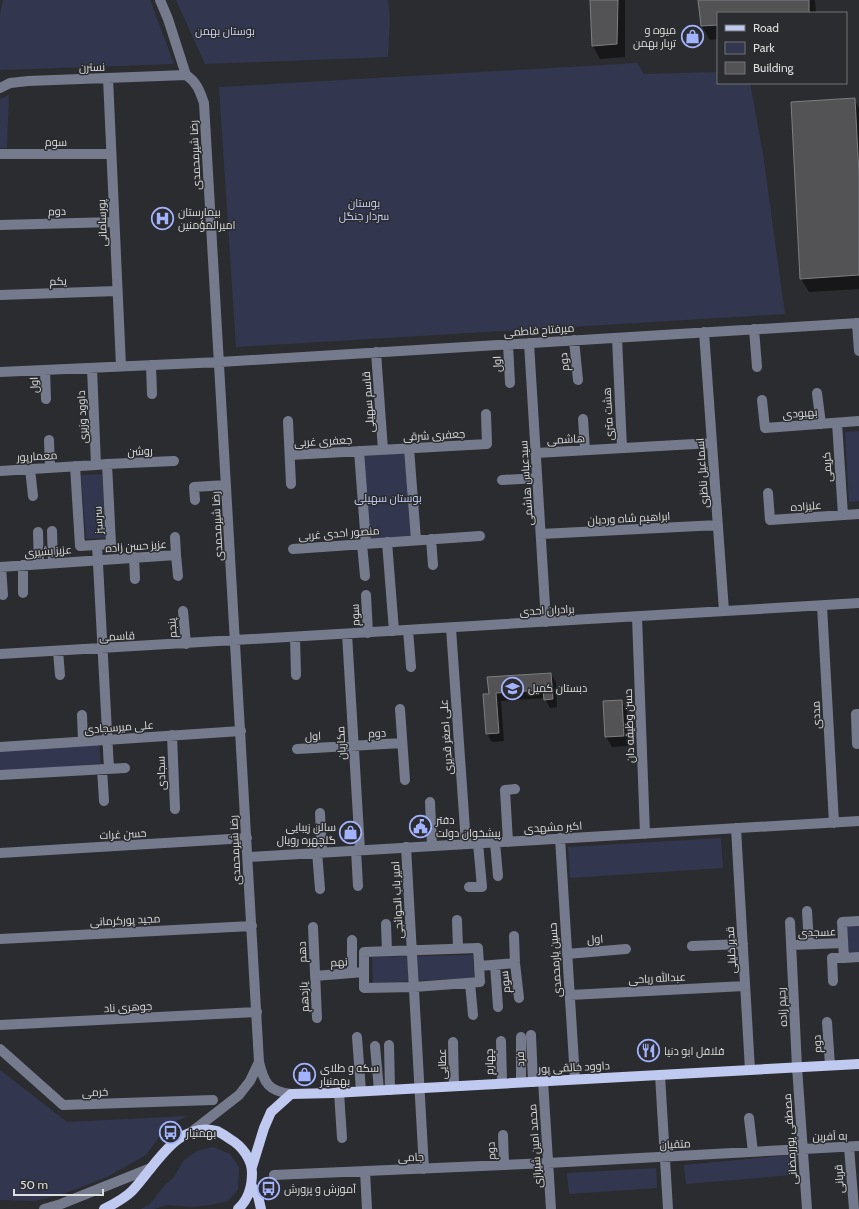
<svg xmlns="http://www.w3.org/2000/svg" width="859" height="1209" font-family="Cabin,Cairo,sans-serif">
	<style>
		.green { fill: #32374f }
		.shadow { fill: #0007 }
		.building { fill: #535356; stroke: #7d7e81 }
		.lines { fill: none; stroke-linecap: round; stroke-linejoin: round }
		.minor { stroke: #767a8d; stroke-width: 10 }
		.major { stroke: #c0c9ef; stroke-width: 10 }
		.labels { text-anchor: middle; dominant-baseline: central; stroke-width: 3; stroke-linejoin: round; paint-order: stroke }
		.poi-label { font-size: 11px; fill: #dddedf; stroke: #2b2c2f; text-anchor: start }
		.park-label { font-size: 11px; fill: #c9d3fb; stroke: #2b2c2f }
		.street-label { font-size: 11px; fill: #dddedf; stroke: #2b2c2f }
	</style>
	<rect width="100%" height="100%" fill="#2b2c2f"/>
	<path class="green" d="M3,0H150L174,64L0,70V14Z
		M176,0H388L390,19L388,57L205,64Z
		M637,63L644,74L718,72V83H750L763,154L785,314L236,347L219,87Z
		M9,95L7,148H0V99Z
		M859,431V501L849,502L845,432Z
		M409,453L414,541L367,544L363,456Z
		M102,474L106,538L86,539L81,475Z
		M99,745L101,766L0,772V750Z
		M721,838L723,868L570,878L568,847Z
		M859,926V953L849,954L847,927Z
		M473,955L474,978L373,983L372,957Z
		M0,1070L67,1122L187,1116L167,1126L146,1155L107,1177L63,1194L35,1201L0,1200Z
		M213,1147L230,1154L239,1167L238,1189L228,1201L210,1205L193,1207L168,1205L154,1209H141L150,1204L164,1186L174,1177L184,1160L197,1151Z
		M790,1155L792,1175L686,1184L684,1165Z
		M656,1168L657,1188L569,1194L567,1173Z"/>
	<path class="shadow" d="M591,0H625V57L600,59L593,46Z
		M699,0H815L816,13H718V39L710,40L702,26Z
		M854,99L859,108V289L809,292L801,279L792,103Z
		M551,674L556,682L557,707L550,708L545,698L501,701L504,741L492,742L487,734L490,694Z
		M621,701L627,711L629,746L612,747L606,737Z"/>
	<path class="building" d="M590,0H618L617,44L592,46Z
		M698,0H809V13H718V25L701,26Z
		M855,98L859,174V275L800,279L791,102Z
		M551,673L553,699L544,700L543,690L496,693L499,733L486,734L483,694H489L487,677Z
		M622,700L624,736L605,737L603,701Z"/>
	<g class="lines">
		<path class="minor" d="M160,0L168,19L186,75C197,82 200,92 204,103L259,1062C264,1083 268,1091 291,1094
			M108,78L121,366
			M0,88L10,83L28,81L186,75
			M0,154H111
			M0,225L114,222
			M0,295L117,291
			M857,323L859,351
			M754,329L757,367
			M704,332L724,611
			M617,338L622,448
			M574,340L578,380
			M529,343L546,622
			M508,344L510,383
			M376,352L383,450
			M151,365L152,394
			M92,368L96,465
			M45,370L46,399
			M0,372L220,362L859,323
			M817,393L821,424
			M762,400L765,428L859,421
			M583,419L585,450
			M288,421L291,484
			M837,423L843,515
			M49,440L50,468
			M409,448L416,540
			M359,451L366,544
			M536,453L712,443
			M290,455L487,444L486,414
			M107,464L174,461
			M30,469L33,496
			M0,471L96,465L107,464L111,544L80,546L75,466
			M502,480L537,478
			M768,493L770,520L859,514
			M195,500L194,487L226,485
			M52,531L53,563
			M38,532L39,564
			M541,534L718,525
			M175,537L176,555L178,576
			M431,539L433,565
			M387,542L394,631
			M362,544L365,576
			M97,545L109,769
			M293,549L480,536
			M134,557L135,579
			M23,565V593
			M0,567L176,555
			M1,567L3,595
			M366,595L368,633
			M822,606L834,823
			M183,611L186,644
			M637,617L645,834
			M451,628L466,844
			M408,630L411,667
			M347,634L360,850
			M295,637L296,675
			M58,651L60,675
			M0,654L859,603
			M400,709L405,780
			M82,715L83,741
			M172,735L175,809
			M857,744L856,714H859
			M0,747L241,731
			M297,749L402,743
			M102,769L104,801
			M0,775L125,768
			M430,802L432,846
			M320,813L322,852
			M736,828L750,1070
			M560,838L575,1079
			M495,842L498,876
			M508,842L505,790L515,789
			M406,847L424,1169
			M356,850L358,886
			M317,852L320,889
			M0,853L247,838
			M248,857L859,821
			M469,887H482L478,843
			M807,911L809,944
			M457,920L458,948
			M859,921L842,922L844,958L859,957
			M790,922L797,1067L807,1209
			M386,924L387,951
			M313,927L317,1018
			M514,936L515,963L519,998
			M0,939L252,926
			M352,940V973
			M791,945L843,943
			M692,946L743,944
			M478,948L480,982L414,987L364,988V952Z
			M567,954L626,949
			M495,965L498,1007
			M479,966L515,963
			M315,976L364,972
			M833,981L832,958H844
			M470,983L473,1015
			M570,995L745,986
			M827,1022L830,1065
			M0,1025L257,1012
			M531,1035L533,1082
			M357,1037L361,1091
			M501,1041L502,1083
			M453,1042L454,1086
			M389,1045L390,1090
			M375,1046L379,1090
			M0,1049L63,1105L213,1100
			M660,1075L668,1209
			M543,1081L551,1209
			M521,1082V1037
			M339,1092L342,1138
			M749,1118L753,1152
			M194,1130L239,1095L250,1081L259,1062
			M503,1135L504,1165
			M849,1147L854,1209
			M365,1171L367,1209
			M274,1175L548,1163L859,1146
			M44,1209L61,1204L151,1168"/>
		<path class="major" d="M252,1167L264,1128L271,1112L291,1094L333,1093L859,1064
			M251,1185L258,1196L261,1209
			M104,1209C114,1204 124,1199 132,1191C155,1167 177,1120 217,1131C221,1133 226,1136 230,1139C242,1146 252,1159 252,1173C252,1187 248,1200 238,1209"/>
	</g>
	<defs>
		<symbol id="shop-ring" viewBox="-11 -11 22 22"><circle r="9.5" fill="#2b2c2f" stroke="#a3b2fd" stroke-width="1.5"/><path d="M-5-2.5h2.3a2.7 3.5 0 0 1 5.4 0H5L5.5 6h-11ZM-1.5-2.5h3a1.5 2.3 0 0 0-3 0Z" fill="#a3b2fd"/></symbol>
		<symbol id="hospital-ring" viewBox="-11 -11 22 22"><circle r="9.5" fill="#2b2c2f" stroke="#a3b2fd" stroke-width="1.5"/><path d="M-5-5h3v3.5h4V-5h3V5h-3V1.5h-4V5h-3Z" fill="#a3b2fd"/></symbol>
		<symbol id="school-ring" viewBox="-11 -11 22 22"><circle r="9.5" fill="#2b2c2f" stroke="#a3b2fd" stroke-width="1.5"/><path d="M0-5L7-2L0 1L-7-2ZM-4 1L0 2.5L4 1V4Q0 6-4 4Z" fill="#a3b2fd"/></symbol>
		<symbol id="civic-ring" viewBox="-11 -11 22 22"><circle r="9.5" fill="#2b2c2f" stroke="#a3b2fd" stroke-width="1.5"/><path d="M-.6-6.5H3V-4.5H.6V-3L4-1V1h2V6H-6V1h2V-1L-.6-3ZM-1.2 2.5V6h2.4V2.5Z" fill="#a3b2fd"/></symbol>
		<symbol id="restaurant-ring" viewBox="-11 -11 22 22"><circle r="9.5" fill="#2b2c2f" stroke="#a3b2fd" stroke-width="1.5"/><path d="M-5-6h1v4h1v-4h1v4h1v-4h1v5L-1.5 .5V6h-2V.5L-5-1ZM5-6V6H3V1.5H1.5Q1.5-4 5-6Z" fill="#a3b2fd"/></symbol>
		<symbol id="bus-ring" viewBox="-11 -11 22 22"><circle r="9.5" fill="#2b2c2f" stroke="#a3b2fd" stroke-width="1.5"/><path d="M-5-6H5V4H4V6H2V4H-2V6H-4V4H-5ZM-3.5-4V0h7V-4ZM-3.5 1.2v1.5H-2V1.2ZM2 1.2v1.5H3.5V1.2Z" fill="#a3b2fd"/></symbol>
	</defs>
	<g fill-rule="evenodd">
		<use href="#shop-ring" x="680" y="24" width="25" height="25"/>
		<use href="#hospital-ring" x="150" y="206" width="25" height="25"/>
		<use href="#school-ring" x="500" y="676" width="25" height="25"/>
		<use href="#civic-ring" x="408" y="814" width="25" height="25"/>
		<use href="#shop-ring" x="338" y="820" width="25" height="25"/>
		<use href="#restaurant-ring" x="636" y="1038" width="25" height="25"/>
		<use href="#shop-ring" x="292" y="1062" width="25" height="25"/>
		<use href="#bus-ring" x="158" y="1120" width="25" height="25"/>
		<use href="#bus-ring" x="256" y="1176" width="25" height="25"/>
	</g>
	<g class="labels">
		<g class="poi-label">
			<text x="676" y="30" text-anchor="end">میوه و<tspan x="676" dy="13">تربار بهمن</tspan></text>
			<text x="178" y="212">بیمارستان<tspan x="178" dy="13">امیرالمؤمنین</tspan></text>
			<text x="528" y="688">دبستان کمیل</text>
			<text x="436" y="820">دفتر<tspan x="436" dy="13">پیشخوان دولت</tspan></text>
			<text x="336" y="827" text-anchor="end">سالن زیبایی<tspan x="336" dy="13">گلچهره رویال</tspan></text>
			<text x="664" y="1051">فلافل ابو دنیا</text>
			<text x="320" y="1068">سکه و طلای<tspan x="320" dy="13">بهمنیار</tspan></text>
			<text x="186" y="1133">بهمنیار</text>
			<text x="284" y="1189">آموزش و پرورش</text>
		</g>
		<g class="park-label">
			<text x="225" y="31">بوستان بهمن</text>
			<text x="364" y="203">بوستان<tspan x="364" dy="13">سردار جنگل</tspan></text>
			<text x="388" y="498">بوستان سهیلی</text>
		</g>
		<g class="street-label">
			<text transform="translate(92 67) rotate(-2)">نسترن</text>
			<text x="56" y="142">سوم</text>
			<text transform="translate(195 155) rotate(-93)">رضا شیرمحمدی</text>
			<text transform="translate(57 211) rotate(-1)">دوم</text>
			<text transform="translate(102 223) rotate(-92)">پورسامانی</text>
			<text transform="translate(58 281) rotate(-2)">یکم</text>
			<text transform="translate(539 330) rotate(-4)">میرفتاح فاطمی</text>
			<text transform="translate(564 362) rotate(-96)">دوم</text>
			<text transform="translate(497 364) rotate(-92)">اول</text>
			<text transform="translate(34 385) rotate(-92)">اول</text>
			<text transform="translate(368 402) rotate(-94)">قاسم سهیلی</text>
			<text transform="translate(800 413) rotate(-4)">بهبودی</text>
			<text transform="translate(608 414) rotate(-93)">هشت متری</text>
			<text transform="translate(82 417) rotate(-93)">داوود وزیری</text>
			<text transform="translate(434 435) rotate(-3)">جعفری شرقی</text>
			<text transform="translate(566 439) rotate(-3)">هاشمی</text>
			<text transform="translate(323 441) rotate(-3)">جعفری غربی</text>
			<text transform="translate(140 451) rotate(-3)">روشن</text>
			<text transform="translate(37 456) rotate(-3)">معمارپور</text>
			<text transform="translate(827 467) rotate(-94)">کریمی</text>
			<text transform="translate(702 473) rotate(-94)">اسماعیل ناظری</text>
			<text transform="translate(526 483) rotate(-94)">سیدعباس هاشمی</text>
			<text transform="translate(806 506) rotate(-4)">علیزاده</text>
			<text transform="translate(629 518) rotate(-3)">ابراهیم شاه وردیان</text>
			<text transform="translate(98 520) rotate(-93)">سرسبز</text>
			<text transform="translate(217 526) rotate(-93)">رضا شیرمحمدی</text>
			<text transform="translate(339 533) rotate(-4)">منصور احدی غربی</text>
			<text transform="translate(136 546) rotate(-4)">عزیز حسن زاده</text>
			<text transform="translate(48 551) rotate(-4)">عزیز بشیری</text>
			<text transform="translate(547 610) rotate(-3)">برادران احدی</text>
			<text transform="translate(355 615) rotate(-93)">سوم</text>
			<text transform="translate(172 628) rotate(-95)">پنجم</text>
			<text transform="translate(117 636) rotate(-3)">قاسمی</text>
			<text transform="translate(816 715) rotate(-93)">مددی</text>
			<text transform="translate(629 726) rotate(-92)">حسن وظیفه دان</text>
			<text transform="translate(119 727) rotate(-4)">علی میرسجادی</text>
			<text transform="translate(377 733) rotate(-4)">دوم</text>
			<text transform="translate(313 736) rotate(-2)">اول</text>
			<text transform="translate(446 737) rotate(-94)">علی اصغر قدیری</text>
			<text transform="translate(341 743) rotate(-93)">مکاریان</text>
			<text transform="translate(161 773) rotate(-92)">سجادی</text>
			<text transform="translate(553 827) rotate(-3)">اکبر مشهدی</text>
			<text transform="translate(123 834) rotate(-3)">حسن غرات</text>
			<text transform="translate(235 850) rotate(-93)">رضا شیرمحمدی</text>
			<text transform="translate(397 900) rotate(-93)">امیر باب الحوائجی</text>
			<text transform="translate(125 920) rotate(-3)">مجید پورکرمانی</text>
			<text transform="translate(817 932) rotate(-2)">عسجدی</text>
			<text transform="translate(595 939) rotate(-4)">اول</text>
			<text transform="translate(731 950) rotate(-93)">قدیر خلیلی</text>
			<text transform="translate(302 952) rotate(-93)">دهم</text>
			<text transform="translate(555 960) rotate(-94)">حسین یارمحمدی</text>
			<text transform="translate(339 962) rotate(-4)">نهم</text>
			<text transform="translate(657 978) rotate(-3)">عبدالله ریاحی</text>
			<text transform="translate(505 982) rotate(-96)">سوم</text>
			<text transform="translate(304 997) rotate(-93)">یازدهم</text>
			<text transform="translate(128 1007) rotate(-3)">جوهری ناد</text>
			<text transform="translate(782 1007) rotate(-93)">رحیم زاده</text>
			<text transform="translate(817 1044) rotate(-94)">دوم</text>
			<text transform="translate(520 1059) rotate(-92)">فرد</text>
			<text transform="translate(489 1062) rotate(-91)">چهارم</text>
			<text transform="translate(442 1064) rotate(-92)">عطایی</text>
			<text transform="translate(574 1067) rotate(-3)">داوود خالقی پور</text>
			<text transform="translate(95 1092) rotate(-2)">خرمی</text>
			<text transform="translate(830 1136) rotate(-2)">به آفرین</text>
			<text transform="translate(790 1139) rotate(-94)">مصطفی پوررمضانی</text>
			<text transform="translate(675 1144) rotate(-3)">متقیان</text>
			<text transform="translate(535 1146) rotate(-94)">محمد امین شیرازی</text>
			<text transform="translate(491 1151) rotate(-93)">دوم</text>
			<text transform="translate(411 1157) rotate(-2)">جامی</text>
			<text transform="translate(839 1179) rotate(-94)">قربانی</text>
		</g>
	</g>
	<rect x="717" y="12" width="130" height="72" fill="#2b2c2f" stroke="#727375"/>
	<rect x="725" y="25" width="20" height="6" fill="#c0c9ef" stroke="#727375"/>
	<text x="753" y="32" font-size="12" fill="#dddedf">Road</text>
	<rect x="725" y="42" width="20" height="12" fill="#32374f" stroke="#727375"/>
	<text x="753" y="52" font-size="12" fill="#dddedf">Park</text>
	<rect x="725" y="62" width="20" height="12" fill="#535356" stroke="#727375"/>
	<text x="753" y="72" font-size="12" fill="#dddedf">Building</text>
	<path d="M14 1189v6h89v-6" fill="none" stroke="#dddedf" stroke-width="2"/>
	<text x="20" y="1189" font-size="12" fill="#dddedf" stroke="#2b2c2f" stroke-width="3" paint-order="stroke">50 m</text>
</svg>
